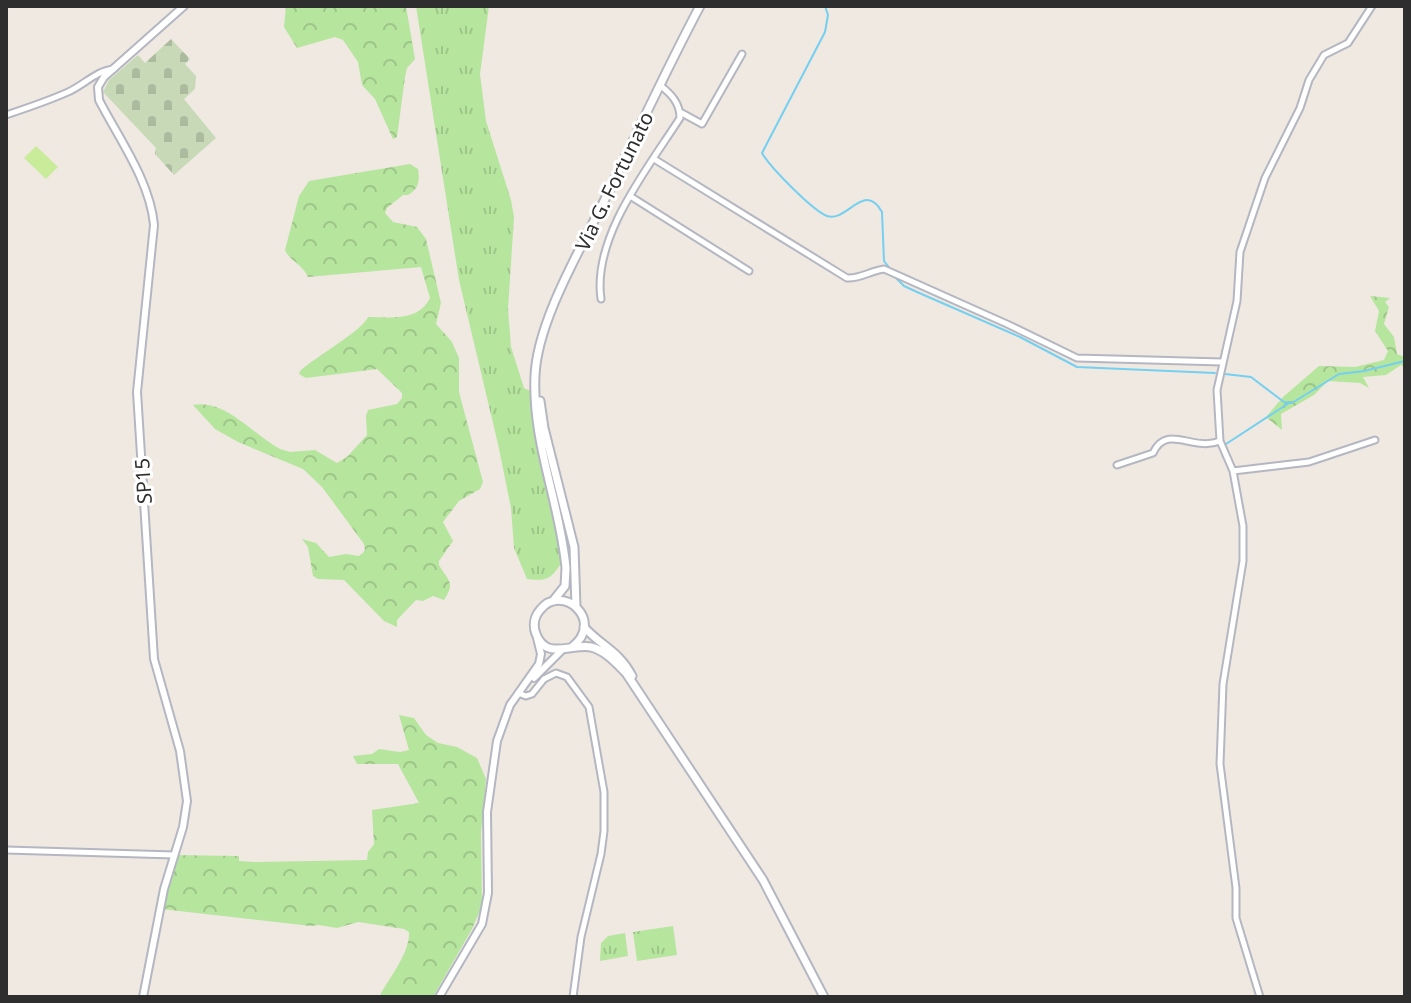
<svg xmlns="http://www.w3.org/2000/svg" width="1411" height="1003" font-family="'Noto Sans',sans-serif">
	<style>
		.grass { fill: url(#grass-tufts) }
		.forest { fill: url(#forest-crowns) }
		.cemetery { fill: url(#cemetery-stones) }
		.pitch { fill: #c9ec9a }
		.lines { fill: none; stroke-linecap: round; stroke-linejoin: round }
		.stream { stroke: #75cff0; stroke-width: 2 }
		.minor-casing { stroke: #b4b7c1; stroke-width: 9 }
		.tertiary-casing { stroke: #b4b7c1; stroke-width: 10 }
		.secondary-casing { stroke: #b4b7c1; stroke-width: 11 }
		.minor { stroke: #fff; stroke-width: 5 }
		.tertiary { stroke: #fff; stroke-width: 6 }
		.secondary { stroke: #fff; stroke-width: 7 }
		.labels { text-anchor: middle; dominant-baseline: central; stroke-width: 6; stroke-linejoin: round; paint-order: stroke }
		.street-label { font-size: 20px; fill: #2e2e2e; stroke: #fff }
	</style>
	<defs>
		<pattern id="grass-tufts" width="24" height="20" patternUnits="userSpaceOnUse" patternTransform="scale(2)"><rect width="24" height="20" fill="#b6e59e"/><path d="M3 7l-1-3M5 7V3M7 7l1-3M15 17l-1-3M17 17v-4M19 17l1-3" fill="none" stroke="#9dc588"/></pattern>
		<pattern id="forest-crowns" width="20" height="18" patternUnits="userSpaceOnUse" patternTransform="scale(2)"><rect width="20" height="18" fill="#b6e59e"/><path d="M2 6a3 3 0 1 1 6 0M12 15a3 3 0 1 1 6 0" fill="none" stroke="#9dc588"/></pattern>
		<pattern id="cemetery-stones" width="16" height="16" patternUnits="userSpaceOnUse" patternTransform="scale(2)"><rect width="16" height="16" fill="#c8d9b8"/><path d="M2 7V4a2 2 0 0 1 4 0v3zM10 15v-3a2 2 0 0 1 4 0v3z" fill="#acbb9e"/></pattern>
	</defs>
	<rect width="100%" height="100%" fill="#efe9e1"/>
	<path class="grass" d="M416,6H489L480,74L486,121L511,200L514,217L508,309L511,347L524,388L535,393L565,558C552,576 552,582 527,579L514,548L511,508L498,444L459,280Z
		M673,926L677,955L637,961L633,932Z
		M625,933L628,956L600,961L601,943L608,936Z"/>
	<path class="forest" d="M286,6H406L415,59L407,68L405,77L397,137L393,139L375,99L362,85L358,62L343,40L335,37L297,48L284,27Z
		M410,164L418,169C420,180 419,189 408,195H403L387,208L385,213L393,222L417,227L426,239L441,303L436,324L452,342L459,358V392L483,482L480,489L459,501L443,522L453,541L439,561V565C448,581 456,582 444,600L433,596L423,601L416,600L397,620V627L384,621L344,580L318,579L313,576L308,547L302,539L316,543L329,557L346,554L359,556L365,551L364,544L322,487L303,469L238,442L215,429L193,405C224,398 254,435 280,449L290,452L315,450L337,463L347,457L367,435L366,416L368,410L397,404L402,398V393L377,369L306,378L299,374L300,371C315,357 362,331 368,317C391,317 418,322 430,298L421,267L308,277C302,264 289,260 285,250L299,196L309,181Z
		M1370,296L1390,298L1385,302L1389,307L1384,324L1394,337L1397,354L1405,357V368L1401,365L1386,375L1363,377L1369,388L1360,383L1328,381L1314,395L1281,414L1282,430L1266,417L1283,397L1319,366L1355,367L1384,360L1388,351L1375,331L1379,311Z
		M399,715L414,718L426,735L438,743L457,747L477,758L486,779L481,833L482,906L472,929L433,997H379C389,978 410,953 409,932L404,929L358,922L337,928L319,925L311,926L161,909L174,855L239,856V861L255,862L367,860L368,852L374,844L372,810L419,803L398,764H357L353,756L372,754L379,749L400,752L409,750Z"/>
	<path class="cemetery" d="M171,39L190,59L185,64L196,76L195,89L184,99L216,138L174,175L155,154L156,148L103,92L109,80L138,55L145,63Z"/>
	<path class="pitch" d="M36,146L58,167L46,179L24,158Z"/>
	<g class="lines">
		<path class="stream" d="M825,6L828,15L825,32L762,153C770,167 812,210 827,216C847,223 864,180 882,212L884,261L891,270
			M894,276L904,286L917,292L1020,337L1077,367L1215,373
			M1225,374L1251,377L1284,402L1292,403L1339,374L1364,371L1405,361
			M1226,444L1289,403"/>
		<defs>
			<path id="minor" d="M680,112L702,124L742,54
				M6,115C27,108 48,101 68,92C84,85 97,70 114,69
				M654,159L847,278C860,279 870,271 884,269L1007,324L1077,358L1222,362
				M630,196L749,271
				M601,299C592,237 648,168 680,118C680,103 671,94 661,86
				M1117,465L1153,453C1167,423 1192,452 1220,441
				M1233,471L1309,462L1375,440
				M518,693L526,696L532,694L544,679L556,673L567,677L589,707L604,792V831L601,854L581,937L573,997
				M6,850L174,855
				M1260,997L1236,918V888L1220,764L1223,684L1243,561V526L1233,471L1220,441L1217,390L1237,301L1240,252L1265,178L1300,108L1309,80L1324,55L1348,43L1372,6"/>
			<path id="tertiary" d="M534,678L561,651
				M143,997L164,889L183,827L187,801L180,751L154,659L137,392L154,225C150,181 119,139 99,100L98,87L104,77L184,6
				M439,997L482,924L488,893L487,812L497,741L510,705L539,664L541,654L537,638"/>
			<path id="secondary" d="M540,401L544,428L574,547L576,607
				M553,601L565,586L566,568C560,503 532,443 535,376C537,321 582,247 606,197C637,133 667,68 700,6
				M584,627C602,647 618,650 632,676
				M572,647C606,621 562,582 540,610C534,617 533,626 536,634C546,661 572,643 591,647C606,651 616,663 626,673L763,880L824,997"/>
		</defs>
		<use href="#minor" class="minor-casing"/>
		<use href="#tertiary" class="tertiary-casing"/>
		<use href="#secondary" class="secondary-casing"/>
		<use href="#minor" class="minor"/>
		<use href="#tertiary" class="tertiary"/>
		<use href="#secondary" class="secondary"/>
	</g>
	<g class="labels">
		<g class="street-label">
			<text transform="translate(614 181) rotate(-64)">Via G. Fortunato</text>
			<text transform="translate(143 481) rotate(-94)">SP15</text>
		</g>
	</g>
	<rect width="1411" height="1003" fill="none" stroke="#2e2e2e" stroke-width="16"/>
</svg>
